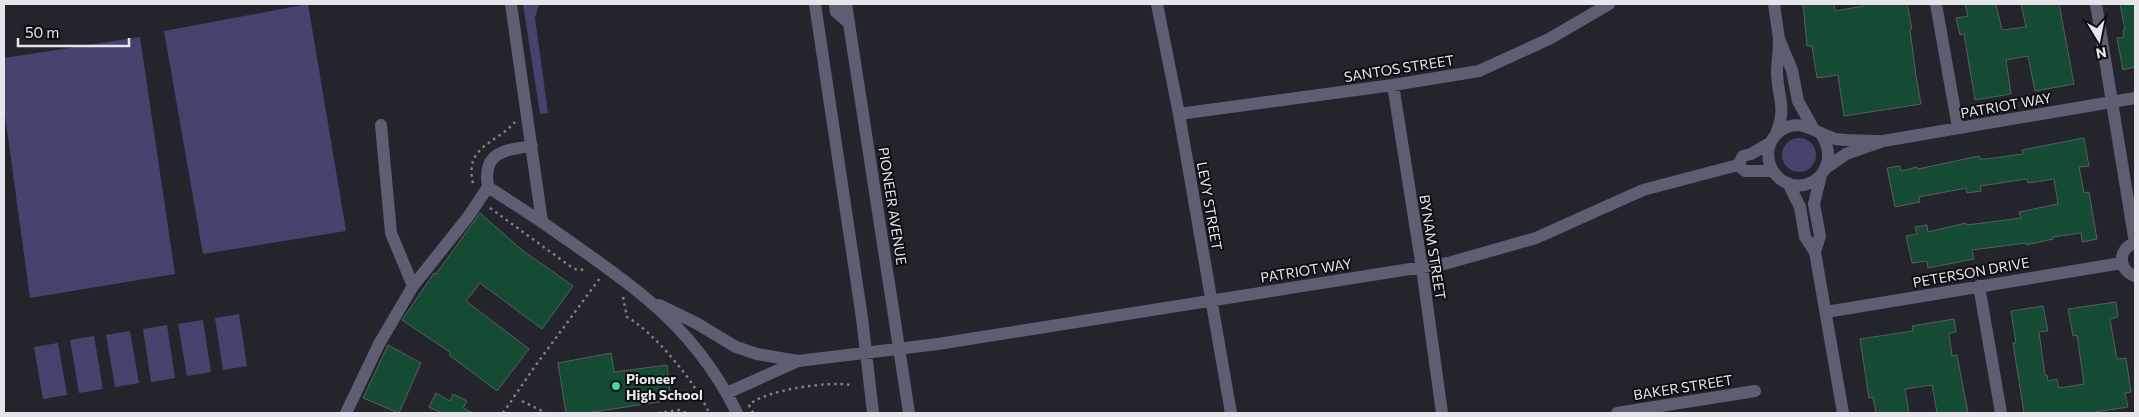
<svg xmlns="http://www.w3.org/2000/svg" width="2139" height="417" font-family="Commissioner,sans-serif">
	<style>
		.green { fill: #44436e }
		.building { fill: #154b33; stroke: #555f59 }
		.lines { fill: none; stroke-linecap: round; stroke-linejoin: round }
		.path { stroke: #808088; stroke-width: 2.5; stroke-dasharray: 2.5 4; stroke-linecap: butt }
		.minor { stroke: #5d5e72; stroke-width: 12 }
		.poi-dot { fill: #50d398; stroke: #0e0e12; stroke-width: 2 }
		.labels { text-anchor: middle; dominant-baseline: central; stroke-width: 4; stroke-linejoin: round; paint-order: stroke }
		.street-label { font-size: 14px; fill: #e5e5eb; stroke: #0e0e12 }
		.poi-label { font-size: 14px; font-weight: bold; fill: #e5e5eb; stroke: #0e0e12; text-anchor: start }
	</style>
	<rect width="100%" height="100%" fill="#24242d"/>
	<path class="green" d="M308,4L346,231L203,254L164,31Z
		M523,4H539L535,18L548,113L540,114Z
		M140,37L175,274L30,298L4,108V58Z
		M1782 155a17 17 0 1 1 34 0a17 17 0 1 1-34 0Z
		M239,314L247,366L223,370L215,318Z
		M203,320L211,372L187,376L178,324Z
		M167,325L175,378L151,382L143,329Z
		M130,331L139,383L115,387L106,335Z
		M94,336L103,389L79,393L70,340Z
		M58,343L67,395L43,399L34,347Z"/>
	<path class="building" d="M1803,4H1834L1835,11L1864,6V4H1907L1912,29L1910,30L1916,76L1921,104L1844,116L1838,75L1817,78L1812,46H1807Z
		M1965,4H1996L2002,30L2026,27L2021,4H2059L2074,84L2035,91L2028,56L2006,60L2011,94L1975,100L1964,34L1960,35L1956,18L1968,16Z
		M2120,4H2135V67L2123,70L2117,38L2124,37L2123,30H2125Z
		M2084,138L2089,166L2079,167L2084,193L2089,192L2097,239L2082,242L2081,233L2053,237V239L2026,245V243L1972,250L1974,259L1928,268L1927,261L1912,263L1906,236L1917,234L1915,227L1927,225L1928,232L1966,223L1967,225L2021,218L2019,212L2058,204L2054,179L2028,183L2027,179L1980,186L1981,191L1967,193L1966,188L1919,197L1920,202L1895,207L1887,168L1900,166L1901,171L1917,167L1918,169L1979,156L1980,159H1986L2023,154L2022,150Z
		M480,213L522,250L573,286L542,329L480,283L466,301L529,349L497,391L449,355L451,353L402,320L434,273L436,274Z
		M2116,302L2118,317L2110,319L2117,359L2126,358L2131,392L2125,393L2128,407L2089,413H2024L2013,343H2016L2011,311L2043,306L2048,331L2039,332L2045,375H2047L2048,381L2057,379L2059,388L2084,384L2077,335L2073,336L2068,309Z
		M1954,319L1956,332L1949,333L1952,356L1957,355L1968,413H1937L1932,385L1905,389L1909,413H1876L1873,397L1869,398L1860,339L1913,331L1912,326Z
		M388,345L421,363L399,413L363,398Z
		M611,353L614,372L667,365L671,400L587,413H566L558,363Z
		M436,393L450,401L453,394L467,401L463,408L473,413H442L429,407Z"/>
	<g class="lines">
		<path class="path" d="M473,183C464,146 496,144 515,122
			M490,208L574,269L585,270
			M623,297L627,317C654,332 697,384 709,413
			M522,401L546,413
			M503,413L533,369L600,278
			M658,413L679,410L686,413
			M753,413L749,405C764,390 830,381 850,385"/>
		<path class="minor" d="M511,4L542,222C577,247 614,271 647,299C684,330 716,370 737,413
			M815,4L862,318L873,413
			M835,4L836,12L849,23
			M846,4L909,413
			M1157,4L1179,114L1231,413
			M1774,4L1779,39L1792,70L1798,101L1813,128
			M1936,4L1958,128
			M2096,4L2135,243
			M1393,85L1422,268L1442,413
			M1179,114L1393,85L1479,71L1549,39L1609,4
			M381,125L391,233L413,286
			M1776,134C1787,106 1778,100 1777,73C1777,63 1779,52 1779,41
			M1821,134C1845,170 1802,203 1776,175C1769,167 1767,157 1769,147C1771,140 1775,135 1780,131C1800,116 1816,134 1836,139C1847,141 1865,140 1878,141
			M532,146C504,150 482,152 488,187L542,222
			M1738,165L1743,156L1751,154L1770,143
			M1738,165L1745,171H1773
			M1826,168L1846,154L1883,141L2135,98
			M1821,175L1814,204L1820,236L1815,252L1843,413
			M1788,183L1800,207L1805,237L1815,252
			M2135,243C2117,249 2118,270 2135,276
			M1979,286L2001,413
			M659,305L696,323L736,347L757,354L798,361
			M1826,312L2122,263
			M727,393L798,361L938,344L1448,263L1536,238L1643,190L1738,165
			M346,413L379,344L413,286L468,217L488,187
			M1617,413L1755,391"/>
	</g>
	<circle class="poi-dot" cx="616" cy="386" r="5"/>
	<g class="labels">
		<g class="street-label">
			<text transform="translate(1399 68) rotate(-9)">SANTOS STREET</text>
			<text transform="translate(2006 105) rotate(-10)">PATRIOT WAY</text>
			<text transform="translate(893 206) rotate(81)">PIONEER AVENUE</text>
			<text transform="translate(1210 206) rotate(80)">LEVY STREET</text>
			<text transform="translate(1433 247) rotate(81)">BYNAM STREET</text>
			<text transform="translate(1306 270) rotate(-9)">PATRIOT WAY</text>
			<text transform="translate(1971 272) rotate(-10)">PETERSON DRIVE</text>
			<text transform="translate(1683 387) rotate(-9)">BAKER STREET</text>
		</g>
		<g class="poi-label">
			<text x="626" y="378">Pioneer<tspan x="626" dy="16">High School</tspan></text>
		</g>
	</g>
	<rect width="2139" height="417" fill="none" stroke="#e5e5eb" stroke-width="10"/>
	<g transform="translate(2099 40) rotate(170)" stroke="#0e0e12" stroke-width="4" paint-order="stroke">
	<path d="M0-4L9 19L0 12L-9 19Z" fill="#e5e5eb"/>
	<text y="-8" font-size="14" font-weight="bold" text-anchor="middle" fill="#e5e5eb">N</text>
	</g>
	<path d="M18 38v8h111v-8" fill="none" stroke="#e5e5eb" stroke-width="2.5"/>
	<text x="25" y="38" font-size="15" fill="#e5e5eb" stroke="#0e0e12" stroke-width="4" paint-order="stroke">50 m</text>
</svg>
